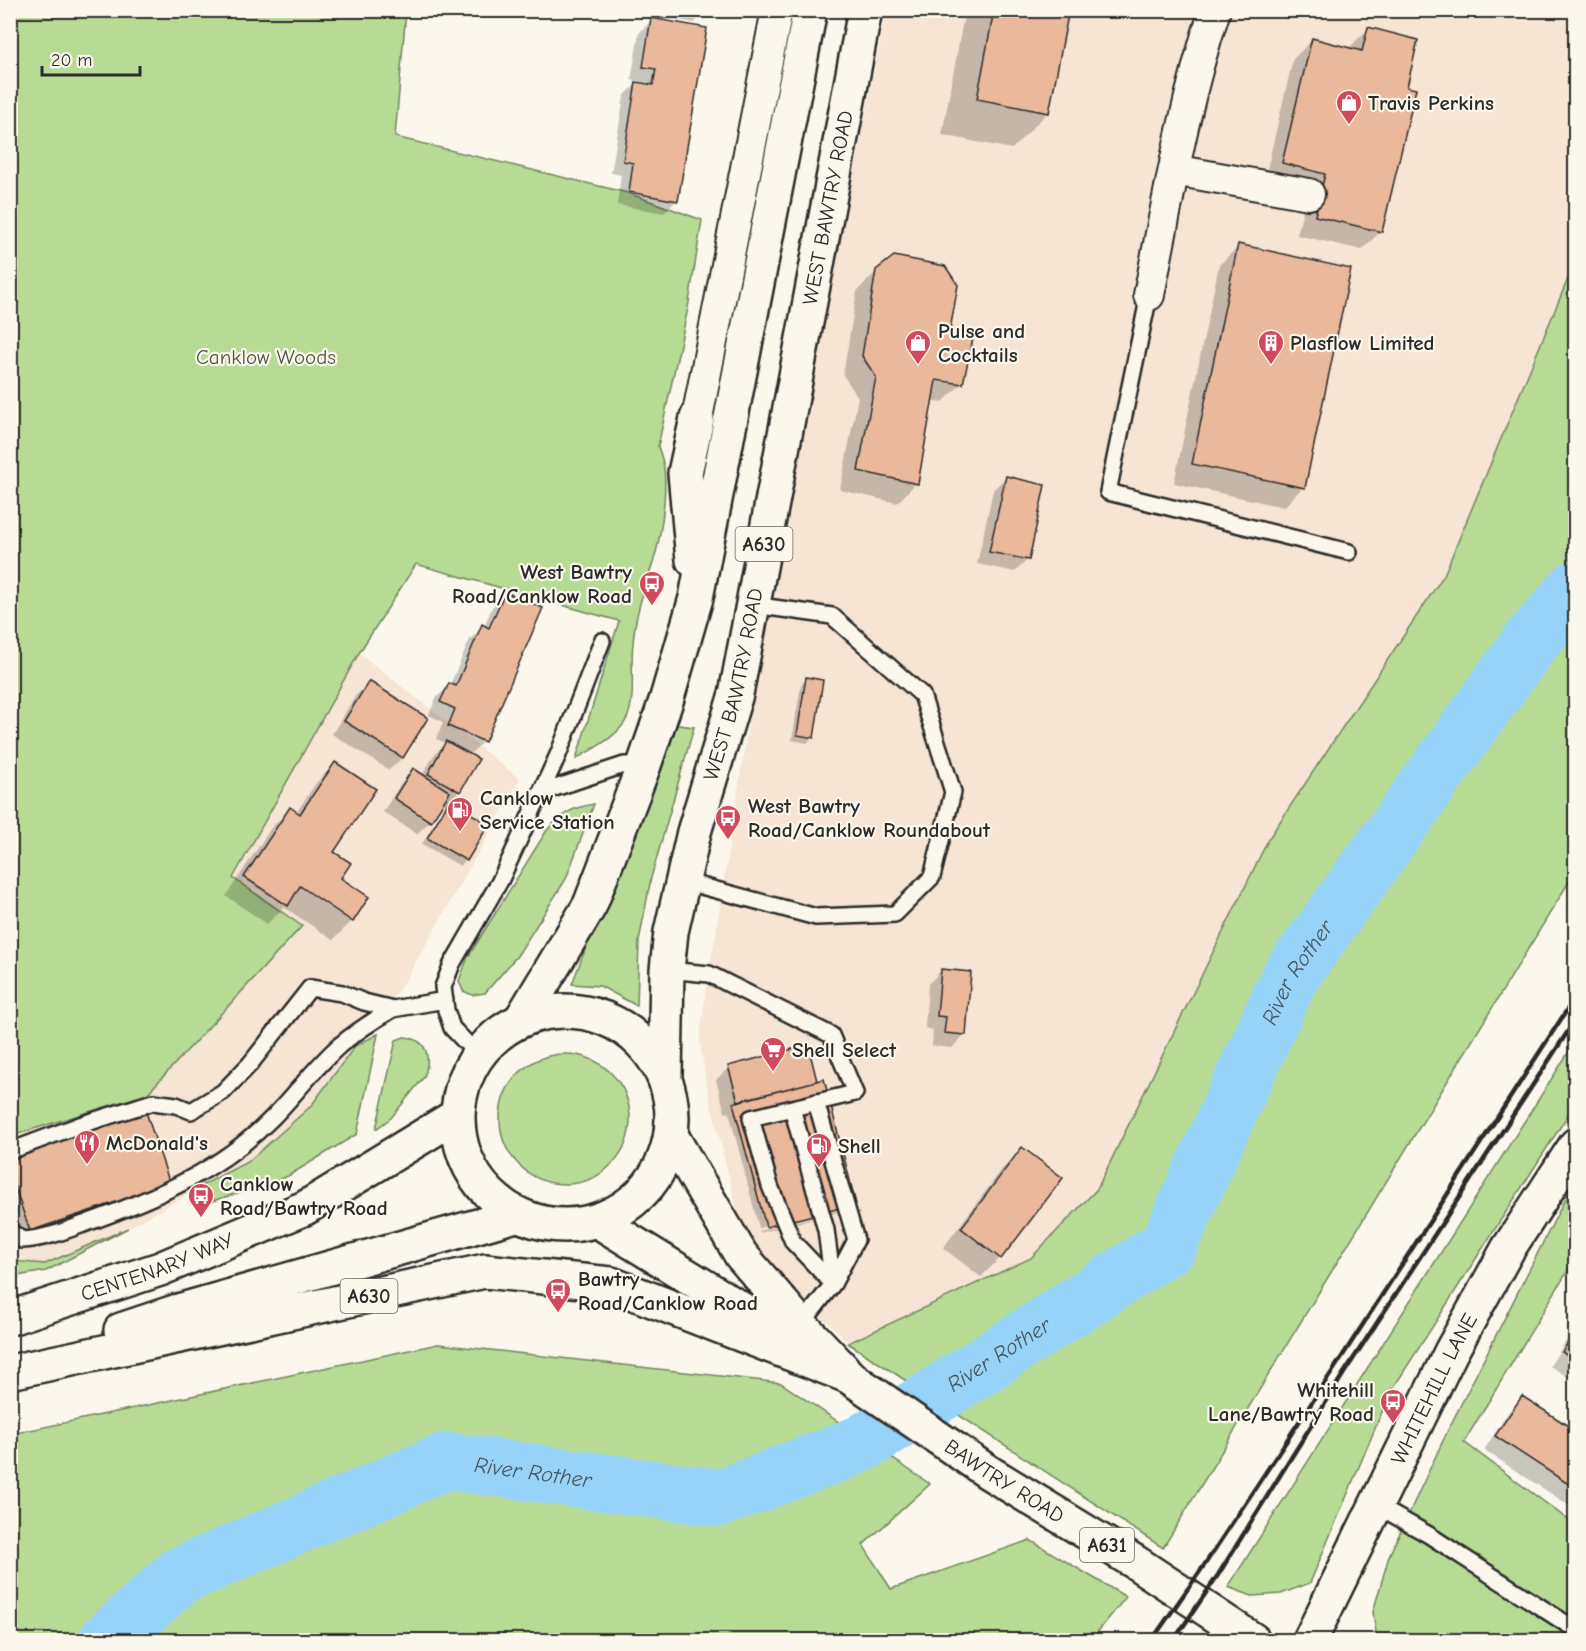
<svg xmlns="http://www.w3.org/2000/svg" width="1586" height="1651" font-family="'Comic Neue',sans-serif">
	<style>
		.built { fill: #f6e4d4 }
		.green { fill: #b7db95; stroke: #718360; stroke-width: 1.5 }
		.shadow { fill: #0003; fill-rule: evenodd }
		.lines { fill: none; stroke-linecap: round; stroke-linejoin: round }
		.river { stroke: #97d3f8; stroke-width: 58 }
		.building { fill: #eab89b; stroke: #2b2b2b; stroke-width: 1.5 }
		.lane-casing { stroke: #2b2b2b; stroke-width: 20 }
		.street-casing { stroke: #2b2b2b; stroke-width: 34 }
		.secondary-casing { stroke: #2b2b2b; stroke-width: 38 }
		.primary-casing { stroke: #2b2b2b; stroke-width: 38 }
		.lane { stroke: #fbf7ec; stroke-width: 15 }
		.street { stroke: #fbf7ec; stroke-width: 30 }
		.secondary { stroke: #fbf7ec; stroke-width: 33 }
		.primary { stroke: #fbf7ec; stroke-width: 33 }
		.rail { stroke: #2b2b2b; stroke-width: 4.5 }
		.labels { text-anchor: middle; dominant-baseline: central; stroke-width: 4.5; stroke-linejoin: round; paint-order: stroke }
		.shield { fill: #fbf7ec; stroke: #696865; stroke-width: 1.5 }
		.shield-label { font-size: 20px; font-weight: bold; fill: #2b2b2b }
		.poi-label { font-size: 21px; font-weight: bold; fill: #2b2b2b; stroke: #fbf7ec; text-anchor: start }
		.street-label { font-size: 21px; fill: #2b2b2b; stroke: #fbf7ec }
		.park-label { font-size: 21px; fill: #4e5746; stroke: #fbf7ec }
		.water-label { font-size: 22px; font-style: italic; fill: #46555e; stroke: #fbf7ec }
	</style>
	<rect width="100%" height="100%" fill="#fbf7ec"/>
	<filter id="ink" filterUnits="userSpaceOnUse"><feTurbulence type="fractalNoise" baseFrequency=".0167" numOctaves="2"/><feDisplacementMap in="SourceGraphic" scale="12" xChannelSelector="R" yChannelSelector="G"/><feConvolveMatrix kernelMatrix="1 2 1 2 8 2 1 2 1" color-interpolation-filters="sRGB"/></filter>
	<g filter="url(#ink)">
		<path class="built" d="M886,11H1575V262L1444,575L1269,838L1097,1189L1031,1258L848,1343L834,1328L792,1292L762,1254L738,1213L706,1083L700,1040L706,988L716,933L757,668Z
			M359,653L520,779L405,981L311,1106L249,1161L128,1228L45,1264L11,1261L10,1136L147,1094L302,926L233,878Z"/>
		<path class="green" d="M11,10L406,11L395,137L628,193L702,220L688,308L658,446C660,453 663,460 664,468C667,494 661,538 653,563C644,590 635,614 633,643C630,666 636,694 628,716C620,736 594,748 576,759L619,621L416,564L359,653L233,878L302,926L147,1094L11,1136Z
			M1575,262V872L1163,1548L848,1343L1031,1258L1097,1189L1269,838L1444,575Z
			M671,724L694,727L651,878L639,941L637,1006L600,986L572,984Z
			M594,804L566,879L517,956L485,993L472,995L463,991L459,981L468,957L547,830C563,813 571,808 594,804Z
			M378,1034L357,1134L288,1176L268,1184L196,1206L191,1191L249,1161L311,1106L355,1046Z
			M404,1037C428,1039 431,1057 424,1077L391,1118L376,1129L396,1040Z
			M1575,1042V1104L1390,1393L1310,1583L1281,1594L1252,1596L1228,1587Z
			M500 1119a65 65 0 1 1 130 0a65 65 0 1 1-130 0Z
			M1575,1184V1259L1464,1442L1575,1525V1619L1563,1640H1377L1373,1612L1389,1556L1448,1430L1563,1203Z
			M128,1228L46,1271L11,1277V1261L45,1264Z
			M438,1344L781,1383L930,1484L863,1545L891,1589L1030,1540L1126,1597L1091,1640H11V1434Z"/>
		<path class="shadow" d="M654,10H707L694,23L653,15Z
			M965,10H1068L1048,112L1012,149L942,135Z
			M652,20L677,200L664,213L617,205L621,175L611,173L624,96L639,81L631,80L639,33Z
			M1368,29L1381,231L1362,250L1297,235L1307,193L1264,182L1293,59L1312,40L1348,49Z
			M1239,246L1303,487L1284,507L1174,483L1219,265Z
			M877,271L949,331L962,383L943,402L931,401L916,483L897,503L840,490L858,397L843,375L857,291Z
			M1006,477L1028,559L1015,572L977,564L993,490Z
			M505,594L484,741L469,755L459,791L448,802L487,825L466,860L460,866L422,844L447,805L442,802L430,821L417,834L383,812L401,783L414,770L422,776L434,755L446,743L436,739L443,722L429,715L436,698L450,685L470,639L484,627L492,607Z
			M807,679L813,737L807,743L792,740L801,685Z
			M369,683L426,719L402,758L389,770L332,734L356,695Z
			M335,764L332,852L352,921L333,940L284,907L267,924L226,896L271,828L290,809L296,813L316,783Z
			M941,971L964,1035L952,1048L932,1046L933,1030L925,1028L928,984Z
			M729,1067L816,1080L855,1203L849,1209L760,1233L759,1231L850,1207V1204L759,1228L729,1112L725,1113L716,1080ZM808,1081L809,1084L762,1097L761,1094Z
			M145,1114L149,1203L11,1249L10,1159Z
			M1023,1149L1000,1258L981,1277L943,1248L1003,1168Z
			M1576,1325V1382L1550,1366Z
			M1522,1398L1576,1433V1510L1484,1450L1509,1411Z"/>
		<g class="lines">
			<path class="river" id="s1" d="M108,1640L179,1576L446,1461L720,1498L861,1444L1168,1246L1289,978L1531,641L1576,589"/>
		</g>
		<path class="building" d="M994,10H1069L1049,113L977,99Z
			M651,18L707,28L678,201L629,192L633,163L623,161L636,82L653,85L656,69L643,67Z
			M1368,27L1418,40L1407,87L1416,89L1382,232L1315,216L1325,174L1282,163L1312,38L1362,51Z
			M1238,244L1351,269L1305,488L1192,464Z
			M894,256L945,266L958,285L950,330L974,334L963,384L936,380L918,484L858,471L876,377L862,356L876,270Z
			M1006,476L1045,485L1029,560L989,552Z
			M505,592L543,608L485,742L448,726L455,709L440,702L449,683L456,686L482,624L489,628Z
			M806,677L823,680L814,738L797,735Z
			M369,681L428,718L403,758L344,721Z
			M446,741L479,759L460,792L428,774Z
			M335,762L376,789L334,852L351,863L341,878L369,897L353,922L300,886L288,906L244,877L290,807L300,814Z
			M413,768L450,792L431,822L394,798Z
			M449,801L489,824L467,861L427,838Z
			M941,969L971,972L966,1035L944,1033L946,1017L937,1016Z
			M808,1045L817,1081L738,1101L728,1066Z
			M824,1079L856,1204L766,1227L733,1103Z
			M146,1112L170,1184L30,1231L10,1174V1158Z
			M1022,1147L1063,1178L1001,1259L961,1228Z
			M1576,1331V1361L1562,1352Z
			M1522,1396L1576,1431V1489L1495,1436Z"/>
		<g class="lines">
			<defs>
				<path id="lane" d="M1149,295L1108,492L1349,552
					M540,793L624,765H644
					M683,881L816,917L895,914L932,877L953,792L922,695L832,616L753,605
					M667,970L709,974L831,1035L855,1093L751,1118L770,1186L793,1242L833,1284
					M393,1009L445,1000
					M477,1054L452,1028L446,1010L443,987L452,964L500,881L558,755L602,641
					M792,1108L826,1230L833,1284
					M10,1151L77,1126L153,1102L176,1105L191,1111L223,1092L250,1064L310,988L342,993L364,1002L393,1009C374,1020 357,1031 340,1045C315,1067 295,1095 272,1118C222,1169 158,1197 92,1221C69,1229 47,1239 22,1240L10,1231
					M801,1325L833,1284L856,1240L816,1102
					M1376,1505L1429,1535L1576,1630"/>
				<path id="street" d="M1174,170L1309,194
					M1149,295C1168,200 1184,103 1215,10
					M697,418L777,10"/>
				<g id="secondary">
					<path id="s2" d="M1310,1640L1451,1352L1508,1249L1576,1145"/>
				</g>
				<g id="primary">
					<path d="M693,560L685,473L697,418"/>
					<circle cx="565" cy="1118" r="107"/>
					<path d="M522,1018L590,905L644,765L667,698L696,598L810,10"/>
					<path id="s3" d="M665,1075L667,970L671,932L694,832L736,694L865,10"/>
					<path d="M672,1137L741,1255L801,1325L843,1369"/>
					<path d="M598,1221L780,1333"/>
					<path id="s4" d="M10,1318L160,1269L305,1208L456,1116"/>
					<path d="M121,1330L178,1311L516,1215"/>
					<path id="s5" d="M832,1365L988,1472L1135,1562L1253,1640"/>
					<path d="M10,1372L485,1271L611,1284L851,1377"/>
				</g>
			</defs>
			<use href="#lane" class="lane-casing"/>
			<use href="#street" class="street-casing"/>
			<use href="#secondary" class="secondary-casing"/>
			<use href="#primary" class="primary-casing"/>
			<use href="#lane" class="lane"/>
			<use href="#street" class="street"/>
			<use href="#secondary" class="secondary"/>
			<use href="#primary" class="primary"/>
			<path class="rail" d="M1152,1640L1203,1567L1334,1369L1576,996
				M1174,1640L1218,1575L1344,1373L1576,1019"/>
		</g>
	</g>
	<defs>
		<symbol id="shop-pin" viewBox="-11 -11 22 30"><path d="M0 17L-7.5 6A9.5 9.5 0 1 1 7.5 6Z" fill="#d1495b" stroke="#fbf7ec"/><path d="M-5-2.5h2.3a2.7 3.5 0 0 1 5.4 0H5L5.5 6h-11ZM-1.5-2.5h3a1.5 2.3 0 0 0-3 0Z" fill="#fff"/></symbol>
		<symbol id="building-pin" viewBox="-11 -11 22 30"><path d="M0 17L-7.5 6A9.5 9.5 0 1 1 7.5 6Z" fill="#d1495b" stroke="#fbf7ec"/><path d="M-4-6H4V6H1V3H-1V6H-4ZM-2.5-4.3h1.7v1.8h-1.7ZM.8-4.3h1.7v1.8H.8ZM-2.5-1h1.7V.8h-1.7ZM.8-1h1.7V.8H.8Z" fill="#fff"/></symbol>
		<symbol id="bus-pin" viewBox="-11 -11 22 30"><path d="M0 17L-7.5 6A9.5 9.5 0 1 1 7.5 6Z" fill="#d1495b" stroke="#fbf7ec"/><path d="M-5-6H5V4H4V6H2V4H-2V6H-4V4H-5ZM-3.5-4V0h7V-4ZM-3.5 1.2v1.5H-2V1.2ZM2 1.2v1.5H3.5V1.2Z" fill="#fff"/></symbol>
		<symbol id="fuel-pin" viewBox="-11 -11 22 30"><path d="M0 17L-7.5 6A9.5 9.5 0 1 1 7.5 6Z" fill="#d1495b" stroke="#fbf7ec"/><path d="M-5.5-6h7V0h2V4h1.3V-2.5L3-4.5l.8-.8L6-3V5H2.5V1h-1V6h-7ZM-4.2-4.7v3.2H.2V-4.7Z" fill="#fff"/></symbol>
		<symbol id="supermarket-pin" viewBox="-11 -11 22 30"><path d="M0 17L-7.5 6A9.5 9.5 0 1 1 7.5 6Z" fill="#d1495b" stroke="#fbf7ec"/><path d="M-6-5.5h2.5l.6 2H6L4.5 2H-2.5L-4.4-4H-6ZM-1.5 3.2a1.3 1.3 0 1 0 .1 0ZM3 3.2a1.3 1.3 0 1 0 .1 0Z" fill="#fff"/></symbol>
		<symbol id="restaurant-pin" viewBox="-11 -11 22 30"><path d="M0 17L-7.5 6A9.5 9.5 0 1 1 7.5 6Z" fill="#d1495b" stroke="#fbf7ec"/><path d="M-5-6h1v4h1v-4h1v4h1v-4h1v5L-1.5 .5V6h-2V.5L-5-1ZM5-6V6H3V1.5H1.5Q1.5-4 5-6Z" fill="#fff"/></symbol>
	</defs>
	<g fill-rule="evenodd">
		<use href="#shop-pin" x="1334" y="88" width="30" height="40"/>
		<use href="#shop-pin" x="903" y="328" width="30" height="40"/>
		<use href="#building-pin" x="1256" y="328" width="30" height="40"/>
		<use href="#bus-pin" x="637" y="569" width="30" height="40"/>
		<use href="#fuel-pin" x="445" y="795" width="30" height="40"/>
		<use href="#bus-pin" x="713" y="803" width="30" height="40"/>
		<use href="#supermarket-pin" x="758" y="1035" width="30" height="40"/>
		<use href="#restaurant-pin" x="72" y="1128" width="30" height="40"/>
		<use href="#fuel-pin" x="804" y="1131" width="30" height="40"/>
		<use href="#bus-pin" x="186" y="1181" width="30" height="40"/>
		<use href="#bus-pin" x="543" y="1276" width="30" height="40"/>
		<use href="#bus-pin" x="1378" y="1387" width="30" height="40"/>
	</g>
	<g class="labels">
		<g class="shield">
			<rect x="735.5" y="527" width="57" height="34" rx="4.5"/>
			<rect x="340.5" y="1279" width="57" height="34" rx="4.5"/>
			<rect x="1080" y="1528" width="54" height="34" rx="4.5"/>
		</g>
		<g class="shield-label">
			<text x="764" y="544">A630</text>
			<text x="369" y="1296">A630</text>
			<text x="1107" y="1545">A631</text>
		</g>
		<g class="poi-label">
			<text x="1368" y="103">Travis Perkins</text>
			<text x="938" y="331">Pulse and<tspan x="938" dy="24">Cocktails</tspan></text>
			<text x="1290" y="343">Plasflow Limited</text>
			<text x="632" y="572" text-anchor="end">West Bawtry<tspan x="632" dy="24">Road/Canklow Road</tspan></text>
			<text x="480" y="798">Canklow<tspan x="480" dy="24">Service Station</tspan></text>
			<text x="748" y="806">West Bawtry<tspan x="748" dy="24">Road/Canklow Roundabout</tspan></text>
			<text x="792" y="1050">Shell Select</text>
			<text x="106" y="1143">McDonald's</text>
			<text x="838" y="1146">Shell</text>
			<text x="220" y="1184">Canklow<tspan x="220" dy="24">Road/Bawtry Road</tspan></text>
			<text x="578" y="1279">Bawtry<tspan x="578" dy="24">Road/Canklow Road</tspan></text>
			<text x="1374" y="1390" text-anchor="end">Whitehill<tspan x="1374" dy="24">Lane/Bawtry Road</tspan></text>
		</g>
		<g class="street-label">
			<text stroke="none"><textPath href="#s3" startOffset="885">WEST BAWTRY ROAD</textPath></text>
			<text stroke="none"><textPath href="#s3" startOffset="399">WEST BAWTRY ROAD</textPath></text>
			<text stroke="none"><textPath href="#s4" startOffset="156">CENTENARY WAY</textPath></text>
			<text stroke="none"><textPath href="#s2" startOffset="280">WHITEHILL LANE</textPath></text>
			<text stroke="none"><textPath href="#s5" startOffset="208">BAWTRY ROAD</textPath></text>
		</g>
		<g class="park-label">
			<text x="266" y="357">Canklow Woods</text>
		</g>
		<g class="water-label">
			<text stroke="none"><textPath href="#s1" startOffset="1482">River Rother</textPath></text>
			<text stroke="none"><textPath href="#s1" startOffset="978">River Rother</textPath></text>
			<text stroke="none"><textPath href="#s1" startOffset="474">River Rother</textPath></text>
		</g>
	</g>
	<rect width="1586" height="1651" fill="none" stroke="#fbf7ec" stroke-width="36"/>
	<rect x="18" y="18" width="1550" height="1615" fill="none" stroke="#2b2b2b" stroke-width="2" filter="url(#ink)"/>
	<path d="M42 66v9h98v-9" fill="none" stroke="#2b2b2b" stroke-width="3"/>
	<text x="51" y="66" font-size="18" fill="#2b2b2b" stroke="#fbf7ec" stroke-width="4.5" paint-order="stroke">20 m</text>
</svg>
